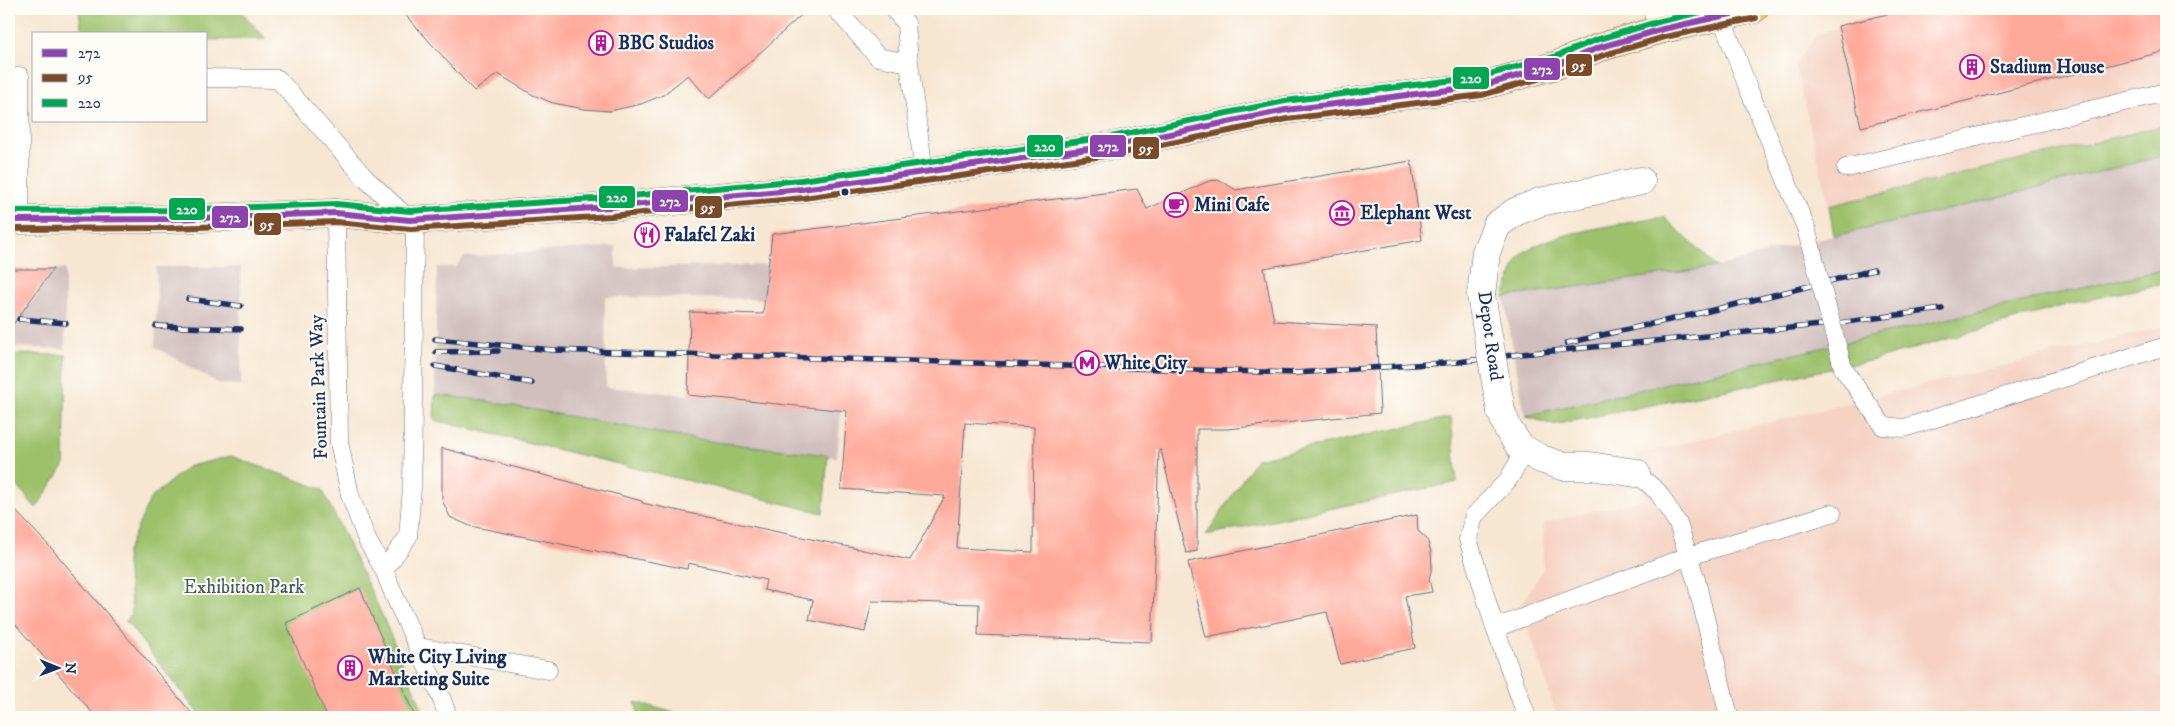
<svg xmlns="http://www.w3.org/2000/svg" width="2175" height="726" font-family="'IM FELL DW Pica',serif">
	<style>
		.built { fill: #f5d2c2 }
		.industrial { fill: #d1bfbd }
		.green { fill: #9dc16a; stroke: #5c7864 }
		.building { fill: #ffa99a; fill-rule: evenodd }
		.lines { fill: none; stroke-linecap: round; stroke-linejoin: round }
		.service-casing { stroke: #686f86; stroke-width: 19 }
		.minor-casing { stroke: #686f86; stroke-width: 29 }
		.tertiary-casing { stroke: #686f86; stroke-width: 29 }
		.primary-casing { stroke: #686f86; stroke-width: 29 }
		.service { stroke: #fff; stroke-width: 18 }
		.minor { stroke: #fff; stroke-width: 28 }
		.tertiary { stroke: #fff; stroke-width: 28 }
		.primary { stroke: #f0c469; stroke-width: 28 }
		.rail-casing { stroke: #1b2f5e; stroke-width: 5.5 }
		.rail { stroke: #fdfcf7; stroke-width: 4; stroke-dasharray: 11; stroke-linecap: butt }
		.service-bridge-casing { stroke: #686f86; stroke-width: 19; stroke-linecap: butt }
		.minor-bridge-casing { stroke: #686f86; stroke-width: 29; stroke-linecap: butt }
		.service-bridge { stroke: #fff; stroke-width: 18 }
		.minor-bridge { stroke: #fff; stroke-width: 28 }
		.bus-1-casing { stroke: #fdfcf7; stroke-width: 10 }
		.bus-2-casing { stroke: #fdfcf7; stroke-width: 10 }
		.bus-3-casing { stroke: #fdfcf7; stroke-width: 10 }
		.bus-1 { stroke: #8e44ad; stroke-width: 6 }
		.bus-2 { stroke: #7a4b2a; stroke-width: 6 }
		.bus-3 { stroke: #00a651; stroke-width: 6 }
		.bus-dot { fill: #1b2f5e; stroke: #fdfcf7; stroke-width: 2 }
		.labels { text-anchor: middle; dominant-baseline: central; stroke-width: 4; stroke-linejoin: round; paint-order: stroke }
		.poi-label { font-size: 19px; font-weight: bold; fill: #1b2f5e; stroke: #fdfcf7; text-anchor: start }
		.street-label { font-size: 19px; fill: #1b2f5e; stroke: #fdfcf7 }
		.park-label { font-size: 19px; fill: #425b62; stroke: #fdfcf7 }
		.line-badge { stroke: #fdfcf7; stroke-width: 2 }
		.badge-label { font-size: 14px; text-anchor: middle; font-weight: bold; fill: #fff }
	</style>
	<rect width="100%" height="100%" fill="#fdfcf7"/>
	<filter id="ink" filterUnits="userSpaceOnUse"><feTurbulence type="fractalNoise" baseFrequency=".02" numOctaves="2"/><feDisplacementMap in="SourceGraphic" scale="10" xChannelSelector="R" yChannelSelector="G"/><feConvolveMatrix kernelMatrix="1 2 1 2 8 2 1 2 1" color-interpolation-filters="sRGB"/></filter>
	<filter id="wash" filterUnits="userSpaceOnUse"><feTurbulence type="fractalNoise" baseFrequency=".0096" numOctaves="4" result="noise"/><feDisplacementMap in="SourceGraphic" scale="20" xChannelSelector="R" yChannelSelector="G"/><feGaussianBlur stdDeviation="1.12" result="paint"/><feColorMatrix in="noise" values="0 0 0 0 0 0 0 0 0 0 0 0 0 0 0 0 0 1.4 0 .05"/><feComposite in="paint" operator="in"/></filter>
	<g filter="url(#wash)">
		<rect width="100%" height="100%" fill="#f7e6d1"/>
		<path class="built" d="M1909,9H2166V125L1829,206L1795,64L1817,34Z
			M2166,326V717H1557L1521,605L1543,569V523L1645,499L1635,455Z"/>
		<path class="industrial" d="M2166,155V283L2073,303L1874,360L1747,387L1553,425L1525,416L1504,297L1717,267L1778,249L1960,207Z
			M616,246V268L769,265L771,299L605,297L606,387L841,410L837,457L698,440L481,400L435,395L437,267H456L464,257Z
			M156,267H241V385L220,384L155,347L157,300Z
			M53,269H65V349L9,347V330L35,298Z"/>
		<path class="green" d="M79,9H239L266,39L206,40V34H82Z
			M2166,125V155L1960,207L1834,236L1829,206Z
			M1664,217L1717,267L1504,297C1508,287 1514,262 1521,255C1542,233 1631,223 1664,217Z
			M2166,269V283L2073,303L1874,360L1553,425L1525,416Z
			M9,354L66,355L64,466L36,508L9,476Z
			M435,395L481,400L698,440L828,455L823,513L434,420Z
			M1451,417L1457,482L1206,535L1256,459Z
			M231,456L322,489L378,606L426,717H201L126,621L132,612L126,554L150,499L187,467Z
			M635,702L689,717H639Z"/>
		<g id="blocks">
			<path class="building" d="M400,9H808L709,99L688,75L663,95L641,104L610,111L584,109L553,103L533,95L498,74L474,91Z
				M1908,9H2166V51L1861,127L1838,26Z
				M1411,161L1422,240L1264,268L1274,321L1376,327L1380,413L1227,429H1197V551L1186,553L1161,450H1159L1152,642L978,635L979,604L872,601L865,632L809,620L813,600L764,590L766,580L688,563L687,569L470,526L450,517L442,500V448L642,501V503L910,560L945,496L841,489L847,411L688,395L690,312L763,314L772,234L1137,189L1147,209L1209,181L1220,180L1236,190ZM965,423L1034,427L1033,552L957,548Z
				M9,269H53L9,330Z
				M9,504L53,550L195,717H96L9,617Z
				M1417,515L1418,531L1427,539L1431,552L1432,567L1429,579L1432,592L1405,596L1415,648L1340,664L1327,612L1206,637L1188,562Z
				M360,588L415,717H327L286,623Z"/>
		</g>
	</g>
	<g filter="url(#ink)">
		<use href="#blocks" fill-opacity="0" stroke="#686f86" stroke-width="1"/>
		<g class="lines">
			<defs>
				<path id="service" d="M836,9L878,57L909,63
					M893,9L906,23L909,63L924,172
					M1721,16L1749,90L1806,228
					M20,76V220
					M206,78L278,79L366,179L410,220
					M1846,168L2166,92
					M336,213L339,442L350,495L367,540L384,570L394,595L441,697L448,717
					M1843,368L1883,426L1904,428L2166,346
					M1520,447L1518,463L1508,480L1474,516L1468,539L1495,628L1527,717
					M1636,473L1658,492L1678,524L1696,580L1729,717
					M384,570L408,537L412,487L415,220
					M1495,628L1689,556L1832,513
					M419,647L548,670"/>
				<path id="minor" d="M1481,295L1486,252L1497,225L1515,212L1540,202L1641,181
					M1501,411L1508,429L1520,447L1541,459L1562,466H1590L1636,473"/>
				<path id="tertiary" d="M1657,9L1663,29"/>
				<path id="primary" d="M9,220L170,219L336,213L410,220L610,207L802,189L1117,145L1286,110L1481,86L1557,65L1598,48L1663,29L1754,9"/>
			</defs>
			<use href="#service" class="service-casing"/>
			<use href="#minor" class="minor-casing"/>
			<use href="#tertiary" class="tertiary-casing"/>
			<use href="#primary" class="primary-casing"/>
			<use href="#service" class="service"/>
			<use href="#minor" class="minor"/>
			<use href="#tertiary" class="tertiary"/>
			<use href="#primary" class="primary"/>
			<defs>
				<path id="rail" d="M188,299L241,306
					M19,319L66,323
					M156,326L241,329
					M435,339L553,350L1296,373L1458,362L1521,354L1831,324L1942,309
					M1567,343L1709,311L1874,270
					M436,352L498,351
					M435,366L532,383"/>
			</defs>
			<use href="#rail" class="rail-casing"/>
			<use href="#rail" class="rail"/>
			<defs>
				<path id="service-bridge" d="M1806,228L1843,368"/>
				<path id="minor-bridge" d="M1481,295L1501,411"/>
			</defs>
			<use href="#service-bridge" class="service-bridge-casing"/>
			<use href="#minor-bridge" class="minor-bridge-casing"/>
			<use href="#service-bridge" class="service-bridge"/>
			<use href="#minor-bridge" class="minor-bridge"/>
			<defs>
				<path id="bus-1" d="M9,220L170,219L336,213L410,220L610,207L802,189L1117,145L1286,110L1481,86L1557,65L1598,48L1663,29L1754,9"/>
				<path id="bus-2" d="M9,229L170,228L336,222L411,229L611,216L803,198L1118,154L1287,119L1482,95L1559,73L1601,56L1665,37L1756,18"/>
				<path id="bus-3" d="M9,211L170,210L336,204L410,211L609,198L801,180L1116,136L1285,101L1479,77L1554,57L1596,40L1661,21L1714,9"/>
			</defs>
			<use href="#bus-1" class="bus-1-casing"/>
			<use href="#bus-2" class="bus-2-casing"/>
			<use href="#bus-3" class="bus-3-casing"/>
			<use href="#bus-1" class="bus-1"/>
			<use href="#bus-2" class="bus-2"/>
			<use href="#bus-3" class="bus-3"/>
		</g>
	</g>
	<defs>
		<symbol id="building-ring" viewBox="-11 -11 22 22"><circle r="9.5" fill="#fdfcf7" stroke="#b5179e" stroke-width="1.5"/><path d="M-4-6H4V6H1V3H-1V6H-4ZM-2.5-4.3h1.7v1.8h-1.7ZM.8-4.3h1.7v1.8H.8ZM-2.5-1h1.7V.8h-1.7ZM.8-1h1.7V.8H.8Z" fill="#b5179e"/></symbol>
		<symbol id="cafe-ring" viewBox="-11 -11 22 22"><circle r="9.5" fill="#fdfcf7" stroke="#b5179e" stroke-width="1.5"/><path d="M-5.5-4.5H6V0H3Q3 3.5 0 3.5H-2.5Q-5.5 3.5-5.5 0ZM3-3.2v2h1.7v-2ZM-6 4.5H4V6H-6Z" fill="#b5179e"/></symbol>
		<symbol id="museum-ring" viewBox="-11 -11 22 22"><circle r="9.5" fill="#fdfcf7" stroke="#b5179e" stroke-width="1.5"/><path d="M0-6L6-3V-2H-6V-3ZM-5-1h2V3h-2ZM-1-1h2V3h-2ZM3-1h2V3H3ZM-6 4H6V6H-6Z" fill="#b5179e"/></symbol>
		<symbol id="restaurant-ring" viewBox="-11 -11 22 22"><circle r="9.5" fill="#fdfcf7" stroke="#b5179e" stroke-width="1.5"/><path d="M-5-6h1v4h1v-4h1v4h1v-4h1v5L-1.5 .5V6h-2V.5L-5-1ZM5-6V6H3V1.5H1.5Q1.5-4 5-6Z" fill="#b5179e"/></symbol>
		<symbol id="metro-ring" viewBox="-11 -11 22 22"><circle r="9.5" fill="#fdfcf7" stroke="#b5179e" stroke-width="1.5"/><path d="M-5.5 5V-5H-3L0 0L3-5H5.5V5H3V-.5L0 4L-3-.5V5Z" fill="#b5179e"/></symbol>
	</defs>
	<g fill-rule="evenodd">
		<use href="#building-ring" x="587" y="29" width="28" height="28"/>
		<use href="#building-ring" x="1958" y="53" width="28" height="28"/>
		<use href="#cafe-ring" x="1162" y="191" width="28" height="28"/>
		<use href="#museum-ring" x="1328" y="199" width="28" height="28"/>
		<use href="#restaurant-ring" x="633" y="221" width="28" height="28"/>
		<use href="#metro-ring" x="1073" y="349" width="28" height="28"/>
		<use href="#building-ring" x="336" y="654" width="28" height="28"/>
	</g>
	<circle class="bus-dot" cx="845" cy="192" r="4.5"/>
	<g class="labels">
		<g class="poi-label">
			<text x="618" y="43">BBC Studios</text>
			<text x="1990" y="67">Stadium House</text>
			<text x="1194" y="205">Mini Cafe</text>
			<text x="1360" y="213">Elephant West</text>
			<text x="664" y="235">Falafel Zaki</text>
			<text x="1104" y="363">White City</text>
			<text x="368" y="657">White City Living<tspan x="368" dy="22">Marketing Suite</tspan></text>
		</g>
		<g class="street-label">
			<text transform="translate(1490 336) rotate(82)">Depot Road</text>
			<text transform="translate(319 387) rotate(-92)">Fountain Park Way</text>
		</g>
		<g class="park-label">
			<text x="244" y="587">Exhibition Park</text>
		</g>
	</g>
	<g class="line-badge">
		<rect x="1565" y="53" width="28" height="24" rx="5" fill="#7a4b2a"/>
		<rect x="1523" y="57" width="38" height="24" rx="5" fill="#8e44ad"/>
		<rect x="1452" y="66" width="38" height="24" rx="5" fill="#00a651"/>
		<rect x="1026" y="134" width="38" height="24" rx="5" fill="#00a651"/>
		<rect x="1089" y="134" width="38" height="24" rx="5" fill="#8e44ad"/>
		<rect x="1132" y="136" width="28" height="24" rx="5" fill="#7a4b2a"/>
		<rect x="598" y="185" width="38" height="24" rx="5" fill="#00a651"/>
		<rect x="651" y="189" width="38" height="24" rx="5" fill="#8e44ad"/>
		<rect x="694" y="195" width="29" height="24" rx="5" fill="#7a4b2a"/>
		<rect x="168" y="197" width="38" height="24" rx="5" fill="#00a651"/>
		<rect x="211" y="205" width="38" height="24" rx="5" fill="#8e44ad"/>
		<rect x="253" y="212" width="29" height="24" rx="5" fill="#7a4b2a"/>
	</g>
	<g class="badge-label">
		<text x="1579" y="70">95</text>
		<text x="1542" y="74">272</text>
		<text x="1471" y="83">220</text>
		<text x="1045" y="151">220</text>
		<text x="1108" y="151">272</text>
		<text x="1146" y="153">95</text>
		<text x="617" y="202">220</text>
		<text x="670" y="206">272</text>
		<text x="708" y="212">95</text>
		<text x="187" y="214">220</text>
		<text x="230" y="222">272</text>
		<text x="267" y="229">95</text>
	</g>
	<rect width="2175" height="726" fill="none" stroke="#fdfcf7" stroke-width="30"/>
	<rect x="32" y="32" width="175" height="90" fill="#fdfcf7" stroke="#a3aaba"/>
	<rect x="42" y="49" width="25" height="8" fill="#8e44ad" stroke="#a3aaba"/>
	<text x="78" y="58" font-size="15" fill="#1b2f5e">272</text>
	<rect x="42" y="74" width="25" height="8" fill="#7a4b2a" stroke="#a3aaba"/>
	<text x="78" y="82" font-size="15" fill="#1b2f5e">95</text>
	<rect x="42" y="99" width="25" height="8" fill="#00a651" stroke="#a3aaba"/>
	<text x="78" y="108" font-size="15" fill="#1b2f5e">220</text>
	<g transform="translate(58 668) rotate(91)" stroke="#fdfcf7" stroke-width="4" paint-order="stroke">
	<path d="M0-4L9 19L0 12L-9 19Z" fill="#1b2f5e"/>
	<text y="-8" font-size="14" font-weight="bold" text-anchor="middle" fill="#1b2f5e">N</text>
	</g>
</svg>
